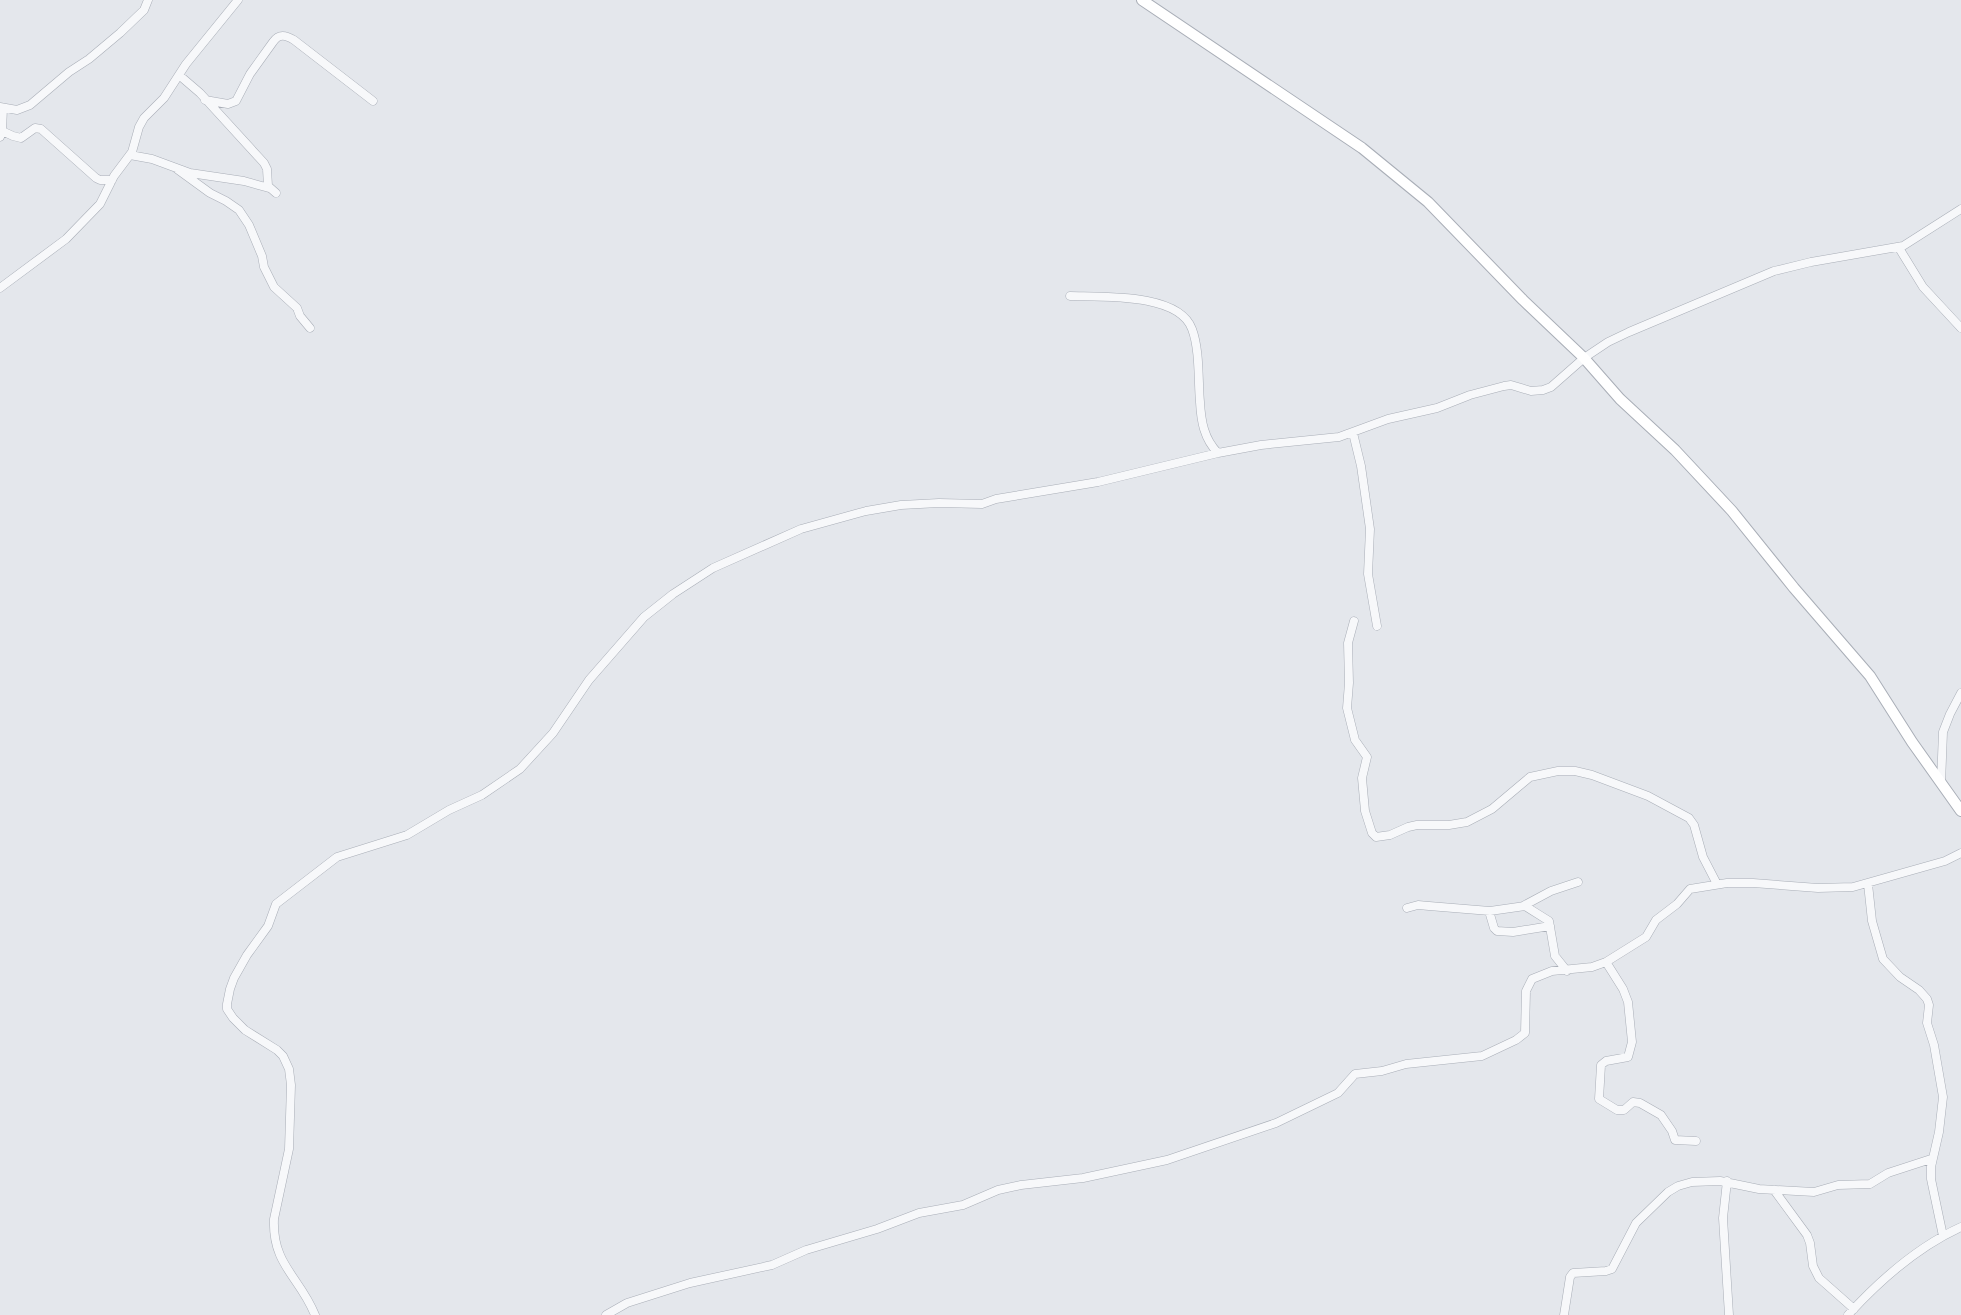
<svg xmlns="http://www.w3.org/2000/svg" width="1961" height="1315" font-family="'Varela Round',sans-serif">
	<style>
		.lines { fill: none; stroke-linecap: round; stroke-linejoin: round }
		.street-casing { stroke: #a9aeb7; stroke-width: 9 }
		.secondary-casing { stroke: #a9aeb7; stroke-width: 12 }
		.street { stroke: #f7f8fa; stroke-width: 8 }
		.secondary { stroke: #fff; stroke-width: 10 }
	</style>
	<rect width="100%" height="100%" fill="#e4e7ec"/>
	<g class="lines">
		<defs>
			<path id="street" d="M179,75L200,93L264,163L267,169L268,186L276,193
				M205,100L228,104L236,101L250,74L273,42C279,33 286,35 294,40L373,101
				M0,107L17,110L30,105L69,72L89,59L120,33L144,10L148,0
				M2,131L13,136L21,138L35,128L41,129L96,178L100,180H112
				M0,137L2,131L3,108
				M130,155L152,159L190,173L244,181L269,188
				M177,169L210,193L226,201L239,210L249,225L262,256L264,267L274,287L297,308L300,316L310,328
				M1899,248L1923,287L1961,328
				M0,288L66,239L100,204L114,176L132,152L139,127L144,118L164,98L186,64L238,0
				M1070,296C1103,297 1179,293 1192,329C1200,350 1198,381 1200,402C1201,421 1204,439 1218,453
				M1353,433L1361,466L1370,529L1368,574L1377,626
				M1354,621L1348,643L1349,683L1347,708L1355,740L1367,757L1362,778L1365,811L1372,833L1376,837L1390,835L1408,827L1417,825H1449L1467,822L1492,809L1530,777L1558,771H1575L1592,775L1648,796L1689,818L1694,825L1703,857L1717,884
				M1941,783L1943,732L1950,714L1961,693
				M1868,884L1872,921L1883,959L1900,977L1919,990L1927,999L1929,1005L1927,1023L1934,1045L1943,1097L1939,1132L1931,1167V1179L1943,1236
				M1523,906L1551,891L1578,882
				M1407,908L1418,905L1429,906L1490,911L1525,906L1549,921L1555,956L1567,971
				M1489,911L1494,928L1497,931L1513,932L1550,926
				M1606,962L1623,989L1628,1002L1632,1042L1628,1057L1606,1061L1601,1065L1599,1099L1617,1110H1624L1633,1102L1640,1103L1661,1115L1672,1131L1675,1140L1696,1141
				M1727,1181L1723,1218L1729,1315
				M1774,1190L1807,1235L1810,1243L1813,1266L1819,1278L1854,1309
				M315,1315C300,1277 272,1265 274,1219L289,1149L291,1085L289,1069L283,1056L277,1050L245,1030L233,1018L227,1009V1004L230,989L234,978L247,955L268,926L276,904L337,857L407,835L449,810L482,795L520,769L553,733L589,680L644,617L673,594L713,568L801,529L866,511L901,505L939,503L982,504L996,499L1098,482L1218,453L1261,445L1339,437L1388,419L1437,408L1470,395L1504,386L1511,385L1531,391L1543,390L1551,387L1584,358L1608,342L1629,332L1774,271L1811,262L1903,246L1961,209
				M606,1315L627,1303L690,1283L772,1265L806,1250L877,1229L919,1213L963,1205L998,1190L1021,1185L1083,1178L1167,1160L1276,1123L1338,1093L1355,1074L1382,1071L1406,1064L1482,1056L1516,1040L1525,1033L1526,991L1532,979L1552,971L1592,967L1606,962L1646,937L1656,920L1677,904L1690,889L1727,883H1753L1818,888L1853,887L1945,861L1961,853
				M1564,1315L1570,1277L1573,1273L1606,1271L1612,1269L1636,1223L1668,1192L1678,1186L1692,1182L1720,1181L1759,1189L1814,1192L1838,1185L1870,1184L1888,1173L1931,1159
				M1848,1315C1880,1280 1917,1247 1961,1227"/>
			<path id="secondary" d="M1142,0L1362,148L1428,202L1523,300L1584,358L1620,399L1675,450L1732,511L1794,588L1870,676L1912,742L1961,811"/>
		</defs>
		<use href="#street" class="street-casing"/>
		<use href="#secondary" class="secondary-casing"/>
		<use href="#street" class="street"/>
		<use href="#secondary" class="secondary"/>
	</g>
</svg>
